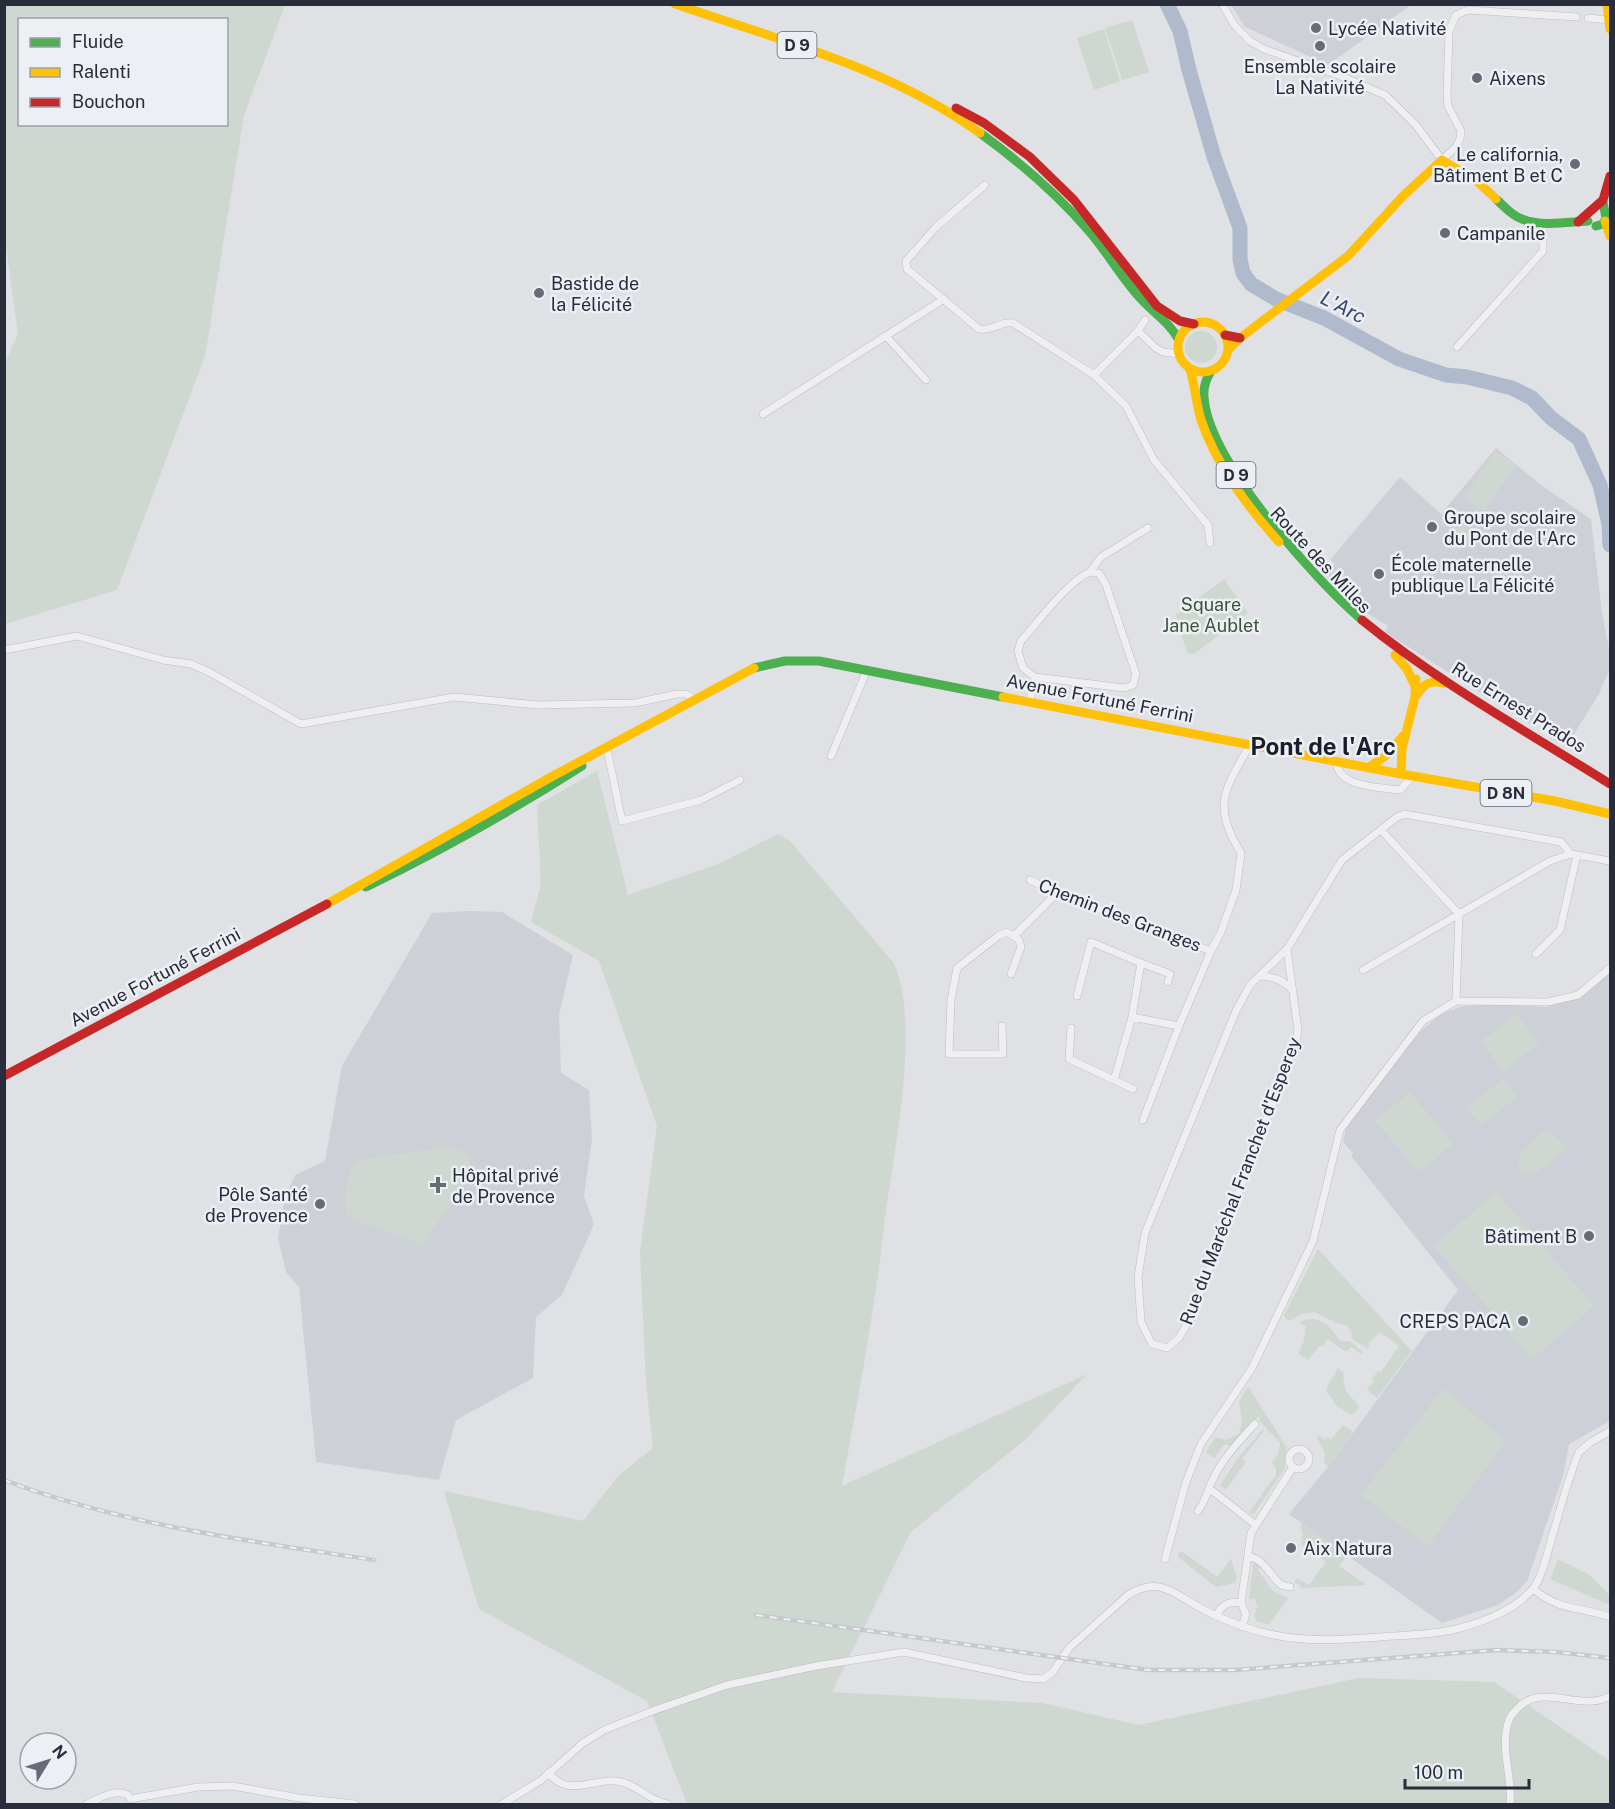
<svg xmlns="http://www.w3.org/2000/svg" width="1615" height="1809" font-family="'Public Sans',sans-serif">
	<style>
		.built { fill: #ced0d7 }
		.green { fill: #ced7d0; fill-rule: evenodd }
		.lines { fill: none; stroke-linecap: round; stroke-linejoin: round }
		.river { stroke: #afbacd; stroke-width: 15 }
		.street-casing { stroke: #bdbfc2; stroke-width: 8 }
		.street { stroke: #efeff1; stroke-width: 7 }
		.fast { stroke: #4caf50; stroke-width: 9 }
		.slow { stroke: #ffc107; stroke-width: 9 }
		.jam { stroke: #c62828; stroke-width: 9 }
		.rail-casing { stroke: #c8c9cc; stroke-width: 4.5 }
		.rail { stroke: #eceff4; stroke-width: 2; stroke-dasharray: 7; stroke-linecap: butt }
		.poi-dot { fill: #686b76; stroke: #eceff4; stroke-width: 2 }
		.labels { text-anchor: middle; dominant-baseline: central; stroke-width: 5; stroke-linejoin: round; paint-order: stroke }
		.shield { fill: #eceff4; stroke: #636672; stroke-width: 1.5 }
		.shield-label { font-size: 16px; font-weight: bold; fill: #282c3b }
		.poi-label { font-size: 18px; fill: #282c3b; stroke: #eceff4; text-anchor: start }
		.street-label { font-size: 18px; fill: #282c3b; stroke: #eceff4 }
		.park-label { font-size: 18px; fill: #385537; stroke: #eceff4 }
		.water-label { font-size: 20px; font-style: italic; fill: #36476b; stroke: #eceff4 }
		.district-label { font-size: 24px; font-weight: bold; fill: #1a1e2c; stroke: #eceff4 }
	</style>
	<rect width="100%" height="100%" fill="#dfe1e4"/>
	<path class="built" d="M1231,5H1411L1328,65L1245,27Z
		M1496,448L1541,485L1591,519L1602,613L1610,654V668L1599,694L1566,747L1549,737L1541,723L1529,724L1385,632L1388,626L1364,611L1345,594L1327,574L1335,564L1330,560L1400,477L1441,514Z
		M470,911L502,912L573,955L559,1015L561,1073L589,1090L592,1139L584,1196L594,1224L562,1295L536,1317L533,1378L456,1420L439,1480L316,1462L299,1287L286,1272L278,1238L285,1197L295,1175L325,1161L342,1066L432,913Z
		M1610,972V1421L1569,1444L1563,1476L1527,1581L1518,1591L1498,1605L1442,1623L1289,1514L1328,1467L1458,1290L1351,1156L1353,1153L1343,1142L1346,1127L1374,1089L1421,1031L1441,1014L1460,1007L1488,1004L1546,1007L1582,995Z"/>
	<path class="green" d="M5,4L285,5L244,115L205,356L117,590L5,624L4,365L18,334L4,232ZM20,20H226V124H20Z
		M1132,20L1149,72L1122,80L1105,28Z
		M1104,29L1120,81L1094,90L1077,38Z
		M1185 347a16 16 0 1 1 32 0a16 16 0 1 1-32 0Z
		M1496,451L1516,465L1484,511L1464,496Z
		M1461,524L1474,534L1458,555L1445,546Z
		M1224,579L1248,613L1194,654L1187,653L1176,615Z
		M597,771L628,895L721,863L778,834L789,840L893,962C921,1018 895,1148 886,1210C882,1241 879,1271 874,1301C865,1363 853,1424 842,1486L1087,1374L1026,1439L911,1532L832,1692L1042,1703L1139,1725L1359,1678L1494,1682L1610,1761V1804H687L647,1701L479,1609L444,1491L583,1521L619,1475L653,1448L646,1382L640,1251L657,1126L599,961L531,922L541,884L537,805Z
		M1517,1014L1539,1044L1503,1071L1481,1041Z
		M1503,1079L1517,1097L1481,1125L1466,1108Z
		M1410,1092L1453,1144L1419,1172L1375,1121Z
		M1548,1128L1566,1148C1554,1158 1527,1189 1517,1164L1520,1157L1519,1154Z
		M447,1147C502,1150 446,1210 432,1230L428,1239L424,1243H418L355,1220L346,1214L345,1208C347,1193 344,1169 359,1160Z
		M1496,1192L1594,1306L1532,1359L1434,1246Z
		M1318,1249L1412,1351L1377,1398L1367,1390L1374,1381L1372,1379L1378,1371L1381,1372L1399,1346L1380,1332L1368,1344L1370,1346L1368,1349L1351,1338L1352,1333L1347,1326L1336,1323L1315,1312L1302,1314L1291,1320H1287L1284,1315Z
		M1309,1319C1325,1319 1332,1329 1340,1341H1350L1363,1352L1361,1354L1351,1347L1346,1352L1328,1339L1322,1347L1320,1345L1308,1360L1298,1353L1304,1341L1306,1325H1300L1301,1322Z
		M1338,1368L1344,1373C1341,1390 1350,1395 1359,1406L1356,1412L1351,1415L1336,1405L1326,1390Z
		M1248,1386L1287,1448L1285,1456V1468L1254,1514L1249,1512L1276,1475V1468L1272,1462L1279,1452L1280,1443L1259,1420L1260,1418L1259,1416L1251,1423L1232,1446L1225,1444L1214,1458L1206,1452L1216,1437L1225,1440L1239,1434L1242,1422L1239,1402Z
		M1443,1389L1506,1441L1428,1546L1361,1495Z
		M1343,1425L1353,1432L1328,1467L1325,1463L1324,1451L1317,1438L1319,1435L1325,1440L1327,1437L1331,1440Z
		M1263,1429L1264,1431L1242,1459L1246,1462L1226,1489L1220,1486L1238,1458Z
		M1302,1523L1347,1555L1339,1566L1367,1585L1301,1588L1299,1584L1294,1583L1297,1578L1309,1585L1326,1562L1301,1544L1303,1540L1301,1538L1303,1533L1300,1527Z
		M1179,1552H1183L1217,1577L1231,1559L1237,1578L1235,1583L1216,1587L1178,1557Z
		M1558,1559L1590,1575L1610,1596V1605L1550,1579Z
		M1257,1563L1261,1564L1258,1570L1272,1590L1288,1598L1269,1625L1256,1621L1254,1614L1257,1613L1255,1608L1258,1607L1254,1598L1249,1600L1253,1564Z"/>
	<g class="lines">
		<path class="river" d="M1167,4L1180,31L1189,70L1214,157L1240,228V259L1243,273L1251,284L1276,299L1324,318L1399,359L1446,375L1467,377L1512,388L1532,398L1551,418L1579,439L1600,485L1609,524L1610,545"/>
		<defs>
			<path id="street" d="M1222,4L1235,26L1250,41L1264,49L1338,75L1385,95L1415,124L1442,160L1456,147L1460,139L1461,131L1448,106L1447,96L1449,31L1456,15L1468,10L1576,17
				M1588,18L1609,20
				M985,185L936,227L906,261L907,269L979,329C992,331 1001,321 1013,323L1094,375
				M1138,331L1145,320
				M886,336L926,380
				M1457,347L1543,251V223
				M1179,354L1163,352L1156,348L1138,331L1094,375L1126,406L1154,460L1208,525L1210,543
				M763,414L944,299
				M1090,572L1099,573L1106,585L1136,674L1133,685L1124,688L1035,677L1023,668L1018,651L1021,641C1038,622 1068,581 1090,572Z
				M1090,572L1101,557L1148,528
				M4,650L77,636L163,660L191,664L211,673L301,724L454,697L538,705L635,703L677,694H686L695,700
				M1030,700L1035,677
				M607,749L622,821L701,800L740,780
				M831,756L867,670
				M1336,762C1339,788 1380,787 1400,790L1413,776
				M1381,830L1459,914L1456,1001
				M1030,880L1057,893L1211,951
				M1287,949L1298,1030L1295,1046L1191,1317L1179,1338L1167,1348L1152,1344L1141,1322L1138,1277L1145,1233L1236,1011L1250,985L1287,949L1342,860L1397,817L1404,814L1561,842L1571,854L1610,861
				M1536,954L1560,930L1577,855
				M1141,963L1170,974L1168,982
				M1363,970L1550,861L1571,854
				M1011,974L1021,947L1019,940L1014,936
				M1259,976C1273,976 1284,980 1293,991
				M1077,996L1091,942L1141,963L1132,1017
				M1002,1026L1003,1054H949L951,1000L957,968L998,936L1006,932L1014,936L1057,893
				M1071,1028L1069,1059L1114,1080L1132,1017L1179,1026
				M1114,1080L1133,1089
				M1143,1120L1179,1026L1211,951L1221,932L1236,890L1241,853C1211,805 1225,789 1250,745
				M1289 1459a10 10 0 1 1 20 0a10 10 0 1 1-20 0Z
				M1210,1489L1256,1525
				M1198,1511C1207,1499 1209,1485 1216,1473C1226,1455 1241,1439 1255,1424
				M1248,1556C1265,1560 1269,1574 1281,1585L1290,1587
				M1165,1559L1186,1482L1201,1444L1252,1368L1313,1241L1340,1130L1423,1021L1456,1001L1548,1002L1578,995L1610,968
				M1533,1589C1562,1612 1578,1606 1610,1617
				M1216,1616C1221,1606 1229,1600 1241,1603
				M1242,1627L1246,1614L1241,1603L1251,1533L1293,1467
				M548,1773C551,1776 555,1780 559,1782C575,1792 598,1779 616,1781C635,1783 648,1800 667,1804
				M87,1804C99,1799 115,1788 128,1795L130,1799L198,1787L233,1786L299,1798L355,1804
				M502,1804L540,1781L583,1743L604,1730L655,1710L727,1685L816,1666L904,1652L1026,1678L1043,1679L1052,1673L1069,1648L1128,1595C1162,1574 1177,1597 1206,1611C1228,1622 1250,1630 1274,1635C1312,1643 1354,1639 1393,1636C1413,1635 1436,1634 1456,1629C1484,1622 1517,1610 1535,1586C1543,1574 1546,1558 1550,1544C1559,1514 1567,1481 1579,1452L1591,1442L1610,1431
				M1510,1804C1513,1778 1499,1747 1509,1720C1510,1716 1514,1712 1517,1709C1542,1681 1581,1713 1610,1696"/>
		</defs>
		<use href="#street" class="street-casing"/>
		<use href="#street" class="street"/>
		<path class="fast" d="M980,133C1020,162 1057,194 1089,231C1108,253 1122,279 1142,300C1156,315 1169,322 1179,340
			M1496,199C1504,206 1512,216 1522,219C1542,227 1568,222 1588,221
			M1596,226L1603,224L1606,218L1603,202
			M1211,371C1206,379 1203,387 1204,397C1208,460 1314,579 1362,620
			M754,668L785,661H819L1003,697
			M366,887C440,851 513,810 582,766"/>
		<path class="slow" d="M675,4C779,40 890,68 980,133
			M1607,4L1610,29
			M1605,221L1610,236
			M1178 347a25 25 0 1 1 50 0a25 25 0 1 1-50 0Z
			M1228,350L1240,338L1348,256L1403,196L1442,160L1478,182L1496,199
			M1190,369C1195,386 1196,403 1201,420C1217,466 1247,506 1279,542
			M1395,655L1407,669L1415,686
			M1416,679L1415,697L1402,749L1401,774L1555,801L1610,814
			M1416,696C1425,683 1429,680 1445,683
			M1003,697L1401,774
			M1368,768L1388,754L1403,736
			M327,904L551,777L754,668"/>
		<path class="jam" d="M956,108L984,123L1030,157L1074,200L1157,306L1180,321L1194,324
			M1578,222L1603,200L1610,176
			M1225,335L1240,338
			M1362,620C1439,683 1526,731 1610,784
			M4,1076L327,904"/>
		<defs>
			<path id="rail" d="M4,1480C123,1525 249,1541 374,1560
				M756,1615L1148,1670H1235L1497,1650L1556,1652L1610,1658"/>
		</defs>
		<use href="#rail" class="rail-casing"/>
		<use href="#rail" class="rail"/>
	</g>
	<g class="poi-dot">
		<circle cx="1316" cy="28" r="6"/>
		<circle cx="1320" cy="46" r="6"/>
		<circle cx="1477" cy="78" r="6"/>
		<circle cx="1575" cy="164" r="6"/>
		<circle cx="1445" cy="233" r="6"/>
		<circle cx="539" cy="293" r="6"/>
		<circle cx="1432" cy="527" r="6"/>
		<circle cx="1379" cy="574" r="6"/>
		<path d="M435 1176h6v6h6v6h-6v6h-6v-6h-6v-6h6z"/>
		<circle cx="320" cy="1204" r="6"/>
		<circle cx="1589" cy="1236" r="6"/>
		<circle cx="1523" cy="1321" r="6"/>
		<circle cx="1291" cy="1548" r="6"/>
	</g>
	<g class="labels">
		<g class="shield">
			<rect x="777.5" y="32" width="39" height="26" rx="4.5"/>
			<rect x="1216.5" y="462" width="39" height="26" rx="4.5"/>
			<rect x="1480.5" y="780" width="51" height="26" rx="4.5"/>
		</g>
		<g class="shield-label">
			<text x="797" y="45">D 9</text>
			<text x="1236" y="475">D 9</text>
			<text x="1506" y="793">D 8N</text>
		</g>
		<g class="poi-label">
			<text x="1328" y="28">Lycée Nativité</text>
			<text x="1320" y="66" text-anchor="middle">Ensemble scolaire<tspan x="1320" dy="21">La Nativité</tspan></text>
			<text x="1489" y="78">Aixens</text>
			<text x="1563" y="154" text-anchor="end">Le california,<tspan x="1563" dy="21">Bâtiment B et C</tspan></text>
			<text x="1457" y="233">Campanile</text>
			<text x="551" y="283">Bastide de<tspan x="551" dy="21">la Félicité</tspan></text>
			<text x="1444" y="517">Groupe scolaire<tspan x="1444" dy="21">du Pont de l'Arc</tspan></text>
			<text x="1391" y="564">École maternelle<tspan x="1391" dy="21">publique La Félicité</tspan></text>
			<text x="452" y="1175">Hôpital privé<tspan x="452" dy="21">de Provence</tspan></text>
			<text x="308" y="1194" text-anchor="end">Pôle Santé<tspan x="308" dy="21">de Provence</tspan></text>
			<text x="1577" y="1236" text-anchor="end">Bâtiment B</text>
			<text x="1511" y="1321" text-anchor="end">CREPS PACA</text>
			<text x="1303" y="1548">Aix Natura</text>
		</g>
		<g class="street-label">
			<text transform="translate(1321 560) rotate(47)">Route des Milles</text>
			<text transform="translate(1100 698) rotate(11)">Avenue Fortuné Ferrini</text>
			<text transform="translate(1519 707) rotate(32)">Rue Ernest Prados</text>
			<text transform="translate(1120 915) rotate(21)">Chemin des Granges</text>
			<text transform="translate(155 977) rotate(-28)">Avenue Fortuné Ferrini</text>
			<text transform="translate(1240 1181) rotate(-69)">Rue du Maréchal Franchet d'Esperey</text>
		</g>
		<g class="park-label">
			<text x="1211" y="604">Square<tspan x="1211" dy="21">Jane Aublet</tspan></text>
		</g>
		<g class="water-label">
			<text transform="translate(1343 307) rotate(27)">L'Arc</text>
		</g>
		<g class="district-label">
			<text x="1323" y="746">Pont de l'Arc</text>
		</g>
	</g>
	<rect width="1615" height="1809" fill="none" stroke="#282c3b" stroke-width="12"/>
	<rect x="18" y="18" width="210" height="108" fill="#eceff4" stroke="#9ea1aa" stroke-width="1.5"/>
	<rect x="30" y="38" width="30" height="9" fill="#4caf50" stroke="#9ea1aa" stroke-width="1.5"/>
	<text x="72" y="48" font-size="18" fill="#282c3b">Fluide</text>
	<rect x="30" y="68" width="30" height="9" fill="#ffc107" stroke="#9ea1aa" stroke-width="1.5"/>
	<text x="72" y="78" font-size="18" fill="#282c3b">Ralenti</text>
	<rect x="30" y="98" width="30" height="9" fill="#c62828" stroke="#9ea1aa" stroke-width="1.5"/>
	<text x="72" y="108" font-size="18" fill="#282c3b">Bouchon</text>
	<g transform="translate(48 1761) rotate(52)"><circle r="28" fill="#eceff4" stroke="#9ea1aa" stroke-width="1.5"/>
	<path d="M0-4.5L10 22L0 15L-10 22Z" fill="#686b76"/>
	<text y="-9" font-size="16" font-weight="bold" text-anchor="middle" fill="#282c3b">N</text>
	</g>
	<path d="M1405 1779v9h124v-9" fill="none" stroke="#282c3b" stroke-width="3"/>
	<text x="1414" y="1779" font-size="18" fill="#282c3b" stroke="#eceff4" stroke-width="4.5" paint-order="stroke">100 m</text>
</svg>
